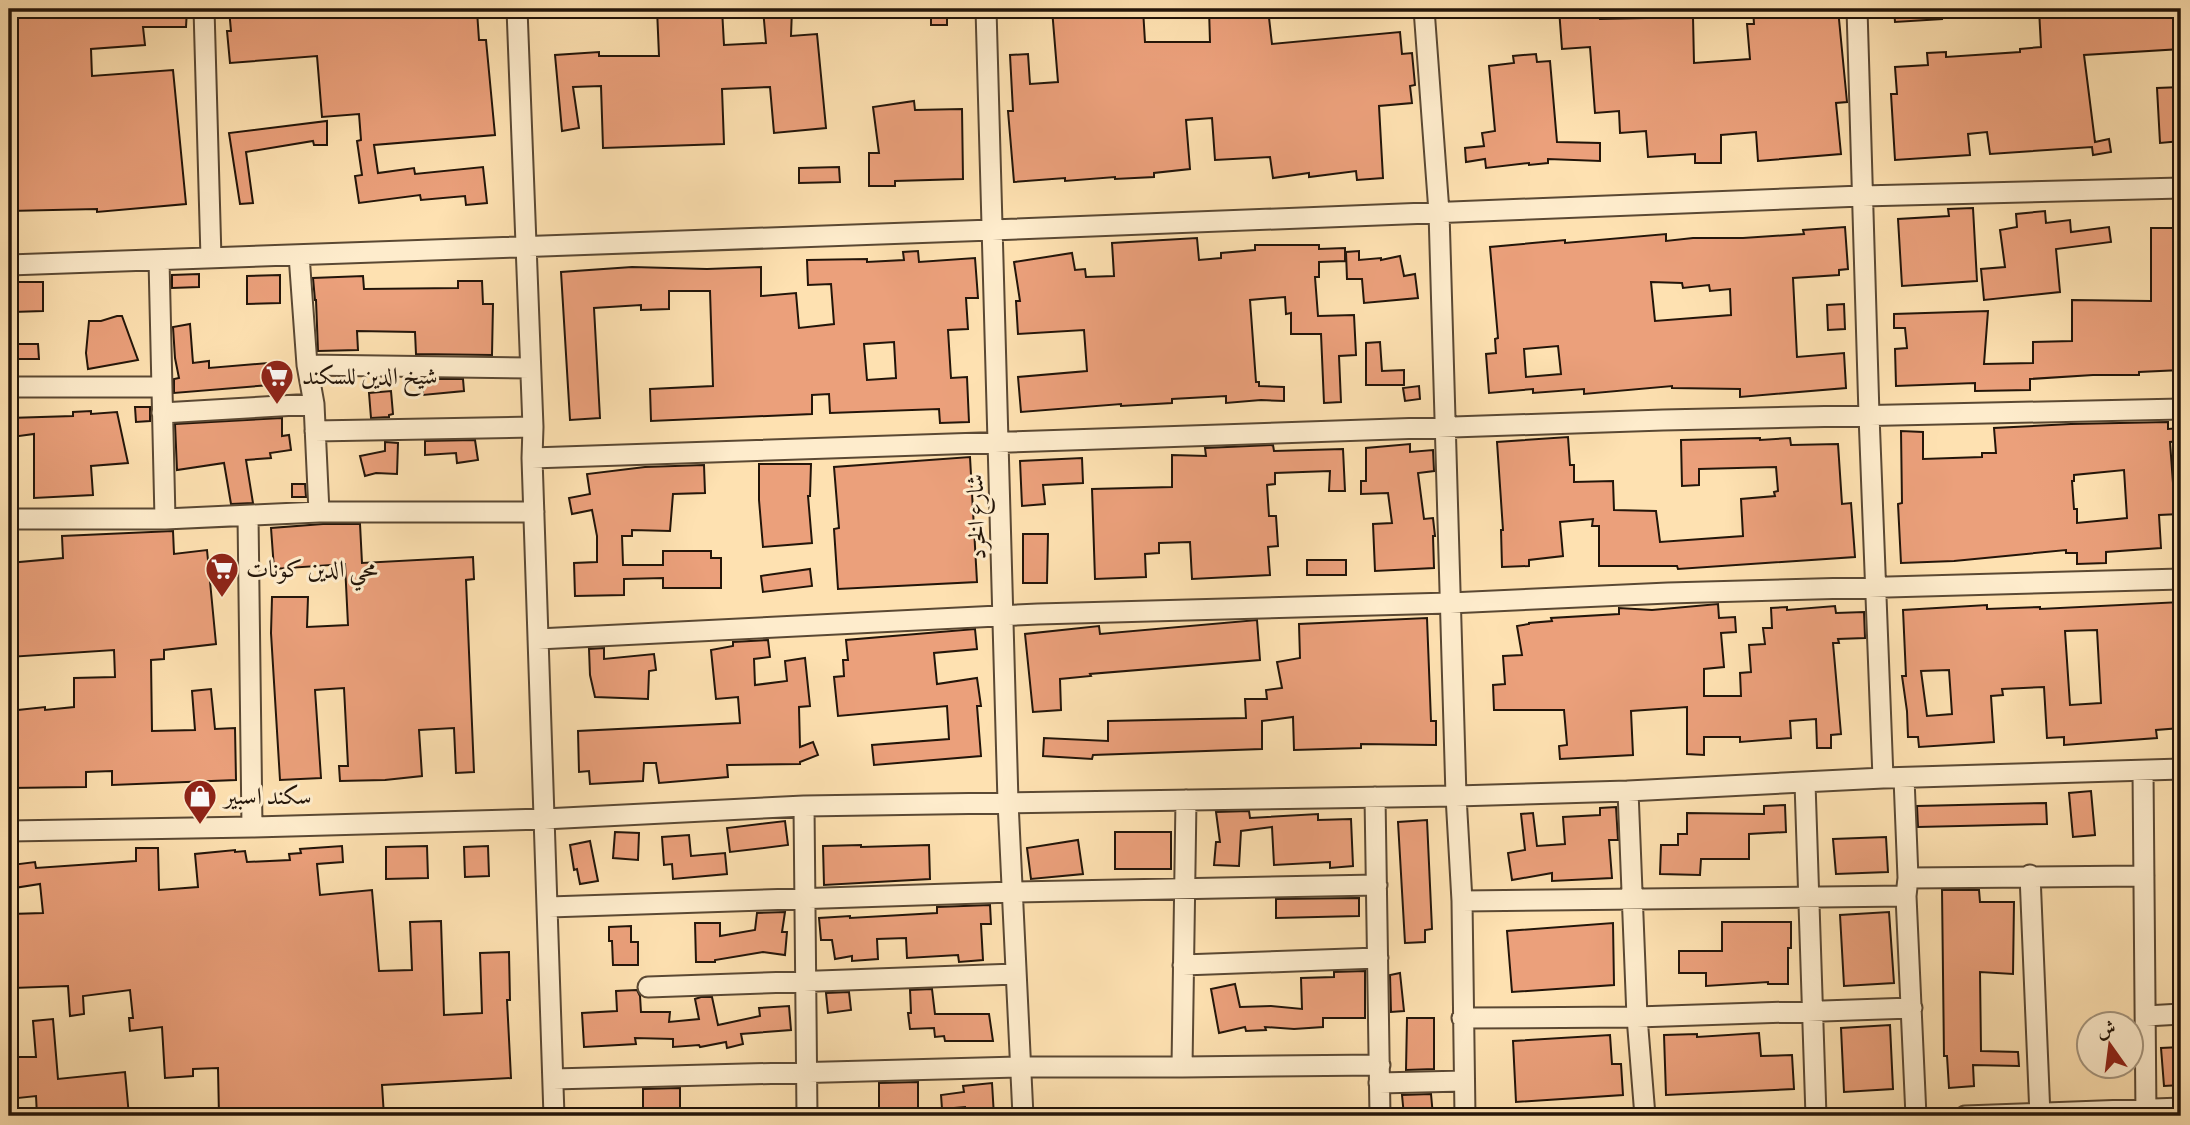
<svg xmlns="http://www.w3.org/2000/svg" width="2190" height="1125" font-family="Alegreya,Amiri,serif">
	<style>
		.building { fill: #eba07b; stroke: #231509; stroke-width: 2; fill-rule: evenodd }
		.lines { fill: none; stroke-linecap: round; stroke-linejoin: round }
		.minor-casing { stroke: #5a4833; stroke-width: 23 }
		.minor { stroke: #feeccc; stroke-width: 19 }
		.labels { text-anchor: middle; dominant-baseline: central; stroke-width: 6; stroke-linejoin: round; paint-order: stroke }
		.poi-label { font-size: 24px; fill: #231509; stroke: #feeccc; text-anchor: start }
		.street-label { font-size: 24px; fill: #231509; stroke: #feeccc }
	</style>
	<rect width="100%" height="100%" fill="#fee1b1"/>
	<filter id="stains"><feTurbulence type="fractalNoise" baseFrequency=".00286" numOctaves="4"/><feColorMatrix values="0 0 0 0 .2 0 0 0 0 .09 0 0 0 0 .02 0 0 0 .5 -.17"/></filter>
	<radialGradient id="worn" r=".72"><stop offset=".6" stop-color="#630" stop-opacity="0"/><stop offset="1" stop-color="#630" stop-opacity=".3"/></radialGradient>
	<path class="building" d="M9,9H187L186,27H143L145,45L91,49L92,76L173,70L186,204L97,212V209L9,211Z
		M229,9H459V12L477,11L479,40H486L495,135L374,145L378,173L414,168L415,174L483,167L487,203L466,205L465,196L421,200L420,195L359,203L355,176L362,175L357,141L361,140L359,114L322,117L317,56L230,63L227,31H231Z
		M657,9H722L724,45L766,43L763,9H792L791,36L817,34L826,128L774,133L770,87L722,89L724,144L603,148L601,86L573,87L579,128L562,131L555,55L599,52V56H659Z
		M931,9H947V25H931Z
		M1052,9H1143L1145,42H1210L1209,9H1268L1272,44L1400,32L1402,54L1412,53L1415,85L1410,86L1412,103L1379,106L1383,178L1357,180L1356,171L1309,177V173L1273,178L1270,157L1215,160L1212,118L1186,120L1190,169L1154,173V177L1115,179V177L1065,181V178L1014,182L1008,111H1013L1010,55L1028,54L1030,84L1058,82Z
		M1559,9H1599L1600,19L1693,17L1694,63L1750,59L1747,24H1754L1753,9H1838L1847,102L1836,103L1841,154L1758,161L1756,132L1721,135V163H1695V154L1648,157L1646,131L1620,133L1619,111L1595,113L1590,47L1562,49Z
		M1894,9H1941L1942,19L1895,22Z
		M2039,9H2181V49L2084,55L2095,142L2109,139L2111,152L2093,155L2092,147L1990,154L1987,132L1968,134L1970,155L1895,160L1891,94H1897L1895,67L1928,65L1927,53L1946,52V57L2020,52V49L2041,47Z
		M1536,54L1537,62L1550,61L1557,142L1600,143V161L1548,159V163L1529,165V163L1486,168L1485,159L1466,162L1465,148L1484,146L1482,133L1495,131L1489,66L1514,63L1513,56Z
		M2181,87V141L2160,143L2157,88Z
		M914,101L915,110L962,109L963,179L895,181V186H869V153H879L873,107Z
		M327,121V145H314L313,141L246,152L253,203L240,204L229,133Z
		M839,167L840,182L799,183V168Z
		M1973,208L1977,281L1902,286L1898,219L1949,216L1948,209Z
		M2045,211L2046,223L2070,220L2071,232L2109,227L2111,242L2056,249L2060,292L1984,300L1981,269L2005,267L2000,230L2017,227L2016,214Z
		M1845,227L1848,269L1839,270V275L1793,278L1797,357L1844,353L1846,388L1740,397V389L1672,388V386L1584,394V389L1533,393V389L1489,393L1486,354L1496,353L1495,339L1498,338L1490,247L1565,240V243L1666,234V241L1693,238H1743L1804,234L1803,230ZM1651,282L1682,283L1683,288L1709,285L1710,291L1730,289L1731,315L1655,321ZM1558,346L1561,374L1526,377L1524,349Z
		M2151,228H2181V370L2139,372V375H2093L2030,379V390L1975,391V383L1896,386L1895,349L1907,348L1905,328H1894V314L1988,311L1984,364L2033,363V342L2072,341V300L2151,301Z
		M1197,238L1199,260L1221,258V253L1255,250V245H1319V249L1345,248V261L1319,262V277H1315L1318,316L1354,315L1356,355L1339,356L1341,402L1324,403L1321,334H1291V313L1286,314L1285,297L1250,300L1256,382H1259V386L1284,387V401L1261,400L1226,403V396L1172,399V403L1121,406V404L1021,412L1018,377L1087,371L1084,330L1018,334L1016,301H1020L1014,262L1072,253L1075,270L1085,269L1086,277L1114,276L1112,243Z
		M918,251L919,262L975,258L978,298H966L968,329L948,330L951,378L967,377L969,422L940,423L939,409L830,413L829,394L812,395V414L651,421L650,389L713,386L710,291H669V309L641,310V305L594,308L600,418L570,420L561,272L632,267L707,269L761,267V296L796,293L799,328L834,324L831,284L808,285L807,260L867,259V262L904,260L903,252ZM894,342L896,378L867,380L864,344Z
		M1359,251V260L1381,258V260L1400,256L1404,276L1415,274L1418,298L1364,303L1362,279H1347L1346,252Z
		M199,274V287L172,288V275Z
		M280,275V303L247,304V276Z
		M363,276L364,289L458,288V281H482L483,304H493L492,355L416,354L415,332L357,331L358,350L318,351L316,300H315L313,278Z
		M12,282H43V311L13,312Z
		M1844,304L1845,329L1828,330L1827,305Z
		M117,316H122L138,360L88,369L86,353L89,321H101Z
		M190,324L193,363L209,361V368L268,363L270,385L174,393V379L179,378L175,358L173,327Z
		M1380,342L1382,371L1404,370V385H1366V343Z
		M10,344H38L39,359H10Z
		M422,379H463L464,391L423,395Z
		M1419,386L1420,399L1405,401L1403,388Z
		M391,391L393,414L389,415V417L371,418L369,393Z
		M135,407H150V421L136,422Z
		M91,411V414L117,412L128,463L91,466L93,495L34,498V434L12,437L9,418L73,416V412Z
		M282,418V436L289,435L291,450L270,453L271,458L246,460L253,503L231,504L224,463L177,470L175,424Z
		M2168,422V429L2181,428V441L2170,442L2173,483H2179L2180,514L2159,515L2161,548L2106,552V563L2077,564V553H2066V550L1954,561L1901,563L1898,504L1902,503L1901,431L1923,432V459L1982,457V453H1996L1994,428L2071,424ZM2124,470L2127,518L2077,523V509H2074L2072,481H2074V475Z
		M1568,437L1570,465H1574V482L1613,481L1614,510L1656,511L1660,542L1743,536L1741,499L1775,496L1774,492L1778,491L1776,467L1699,469V485L1682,486L1681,440L1760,438V440L1790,438L1791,445L1838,444L1842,504L1851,503L1855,557L1678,569L1677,566H1599V526H1592L1593,519L1560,522L1563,556L1529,560V566L1502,567L1501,530H1503L1497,442Z
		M475,440L478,460L457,463L456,453L425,455V441Z
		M385,442L398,443L397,474L376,473L365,476L360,456L385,451Z
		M1410,444V452L1433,450L1434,471L1418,473L1424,519L1433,518L1435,536H1433L1434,568L1375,571L1373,524L1392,523L1388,493L1361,494V481H1366V448Z
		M1273,445L1274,451L1343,449L1345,491H1329L1330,471L1275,473V484L1267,485L1269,516H1276L1278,546L1268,547L1270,575L1192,579L1190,542L1159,543V553L1145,554L1146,577L1095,579L1092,489L1172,487V455L1206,456L1205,448Z
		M970,457L977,582L838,589L834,529L839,528L834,467Z
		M1082,458L1083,483L1043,485L1045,504L1022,506L1020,461Z
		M759,464H811L810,496H808L812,543L763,547L759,500Z
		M704,465L705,493L673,494L670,531L632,530V536H622L623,565H663V551H711V558H721V588H663V578L624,579V595L575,596L574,563L597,562V536L592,510L572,514L569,498L590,494L587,474L645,467Z
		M292,484H305L306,497H292Z
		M323,524H360L362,563L473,557L474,579L466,580L474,772L456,773L454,728L419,730L422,776L385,780L340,781L339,766H348L344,688L315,690L321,778L280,780L271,633L272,597H308L307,627L348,625L345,564L274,569L271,528Z
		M173,531L174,554L207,550L216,644L164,650V659L151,660L152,731L195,730L192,691L211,689L215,729L235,728L236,780L112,785V771L86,772V787L9,788V711L45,707V710L74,707V678L115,677L114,650L9,657V563L63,558L62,536Z
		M1023,534H1048L1047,583H1023Z
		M1307,560H1346V575H1307Z
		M810,569L812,586L763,592L761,576Z
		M2181,602V630H2179L2181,728L2156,730L2157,738L2064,745V737L2047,738L2044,687L2002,689L2003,695L1991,696L1994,742L1919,747L1918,737H1908L1907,711L1902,676H1906L1903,610L1987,605V609L2040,607V609ZM2097,630L2101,703L2070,705L2065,631ZM1949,670L1952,714L1927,716L1921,671Z
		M1718,604L1719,618L1735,617L1736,632L1721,633L1724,667L1704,669V696H1741L1740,673L1751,672L1749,645L1765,644L1763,628H1772L1771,608L1787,607V610L1835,606L1836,613L1864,612L1865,638L1838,639L1839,643H1833L1841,734L1831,735V748H1817L1816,719L1790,721L1791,738L1740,742V737H1704V755L1687,754V707L1631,711L1633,755L1560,759L1559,746L1567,745L1564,710H1494L1493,685L1505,684L1503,656L1522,655L1517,626L1529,624V623L1552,621L1551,618L1619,614V608L1652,610Z
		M1427,618L1431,721H1436V745L1361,744V748L1294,750L1293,717L1262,721V749L1093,755L1092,759L1043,756L1044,738L1108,741V721L1246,718L1245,699H1267L1266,690L1282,688L1277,662L1300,658L1299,624Z
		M1257,620L1260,660L1090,674L1091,676L1060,679L1061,710L1033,712L1025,634L1099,626L1100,634Z
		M975,629L977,649L934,653L937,684L977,678L981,706H977L981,756L874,765L872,745L949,739L947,706L838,716L834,677L844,676L843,660H848L846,640Z
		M768,640L770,657L754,659L755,685L787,681L785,661L805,658L810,706L799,707L800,747L813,742L818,755L800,762V764L727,765L728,777L659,783L656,763H644L643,781L590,784L589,771L579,772L578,731L740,723L738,697L716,699L711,650L733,646V642Z
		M604,648V659L654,654L656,670L649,671L648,699L595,697L590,675L589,649Z
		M2091,791L2095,835L2073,837L2069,793Z
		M2046,803L2047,824L1918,827L1917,806Z
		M1785,805L1786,832L1749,834V859H1701L1700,875L1660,874L1661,845H1678V834H1687V813L1764,814V806Z
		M1616,807L1618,840H1609L1612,878L1552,881V873L1512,880L1508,853L1525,850L1521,814L1533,813L1537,846L1565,844L1563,817L1600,815V808Z
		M1249,811L1250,818L1318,814V820L1351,819L1353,866L1330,868V862L1274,865L1272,827L1241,831L1239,866L1214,865L1216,842H1220L1216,812Z
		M1427,820L1432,929L1425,930V942L1405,943L1398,822Z
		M785,821L788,845L730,852L727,828Z
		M615,832L639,833L638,860L613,858Z
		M1115,832H1171V869H1115Z
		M689,835L691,856L725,853L727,874L673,879L672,864L664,865L662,837Z
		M1886,837L1888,872L1836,874L1833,839Z
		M1078,840L1083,874L1031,879L1027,848Z
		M590,841L598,881L580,884L577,869L574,870L570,845Z
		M861,845V847L929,845L930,879L824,885L823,846Z
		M342,846L343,862L317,864L320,895L372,890L379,971L412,970L410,922L441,921L444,1015L482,1013L480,953L509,952L510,1000H507L511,1078L382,1085L384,1116H219L218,1068L193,1069V1076L165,1078L162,1027L130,1031L129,1018H133L130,990L83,996L84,1014L70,1016L68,986L13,988L11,914L43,913L40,884L14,888L11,865L35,862L36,868L136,861V848H158L159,890L198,887L195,854L235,850V852L245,851L247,862L290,860L289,854L301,853L300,849Z
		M427,846L428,878L386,879V847Z
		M488,846L489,876L465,877L464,847Z
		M1942,890H1979L1980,902H2014L2013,974L1980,972L1981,1051L2018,1052L2019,1066L1973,1065L1974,1086L1949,1088L1947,1056H1944Z
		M1359,898V916L1276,918V899Z
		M990,905L991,924H981L983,960L959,962L958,955L907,958L906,938L877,939L878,959L852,961V956L835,959L832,940H821L819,918L850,916V918L937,913V907Z
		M785,912L782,932H787L785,955L763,952L715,960V962H696L695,923H720V936L755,930L757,913Z
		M1889,912L1894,983L1844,986L1840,915Z
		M1722,922H1791V948H1788V984H1768V982L1706,986V973H1679V951H1722Z
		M1613,923L1614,985L1512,992L1507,931Z
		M631,926V942H638V965H613L612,941H609V927Z
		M1365,971V1018H1323V1027L1294,1029L1265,1027L1266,1030L1246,1031L1245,1027L1219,1033L1211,989L1235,984L1240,1007L1271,1006L1302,1009L1301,978L1334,977V972Z
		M1400,973L1404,1011L1391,1012L1390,975Z
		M932,989L935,1014H989L993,1041H945L944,1036L935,1037L934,1028L910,1029L908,1013H911L910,990Z
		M637,990L640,996L641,1012H670L669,1022L699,1019L695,999L701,997H712L718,1025L760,1016L759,1008L789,1006L791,1030L741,1034L743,1044L727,1048L726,1042L700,1047L699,1045L673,1047V1039L635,1038L636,1044L584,1047L582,1013L617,1011L616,991Z
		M849,992L851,1010L828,1013L826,993Z
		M1407,1018H1434V1069L1406,1070Z
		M53,1019L58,1079L125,1072L129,1116H37L36,1096L9,1099V1057H36L33,1021Z
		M1890,1025L1893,1089L1844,1092L1841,1028Z
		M1759,1033L1761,1056L1792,1055L1794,1089L1666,1095L1664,1035L1697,1034V1037Z
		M1610,1035L1612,1064H1621L1623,1095L1516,1102L1513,1041Z
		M2181,1047V1085L2164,1086L2161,1048Z
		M918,1082V1116H879V1083Z
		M992,1083L994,1116H966L965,1107L942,1109L941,1095L964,1092L963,1086Z
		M680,1088V1114H643V1089Z
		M1431,1094L1433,1116H1404L1402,1095Z"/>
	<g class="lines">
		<defs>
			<path id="minor" d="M204,9L211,258
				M517,9L533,427L532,458L554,1116
				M986,9L1008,802L1023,1116
				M1424,9L1439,212L1456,796L1462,901L1465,1116
				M1857,9L1869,415L1883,778
				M299,255L307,365L314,404L319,512
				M159,260L165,519
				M9,265L992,230L1862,196L2181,188
				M307,365L530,368
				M9,387H162
				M162,413L314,404
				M315,431L533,427
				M532,458L1663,420L2181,409
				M248,516L252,827
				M9,519H165L319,512H534
				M538,639L1038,614L1450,603L1668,593L2181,579
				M2143,771L2146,1116
				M1904,778L1908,878L1906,896L1916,1116
				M1805,783L1816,1116
				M1628,791L1637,1017L1645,1116
				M1375,797L1380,1116
				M804,806L807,1116
				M9,831L252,827L544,819L804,806L1456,796L1628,791L1883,778L2181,769
				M2030,875L2040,1116
				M1908,878L2144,876
				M1462,901L1906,896
				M549,907L1013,892L1377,885
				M1183,965L1378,958
				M648,987L1016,974
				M2146,1016L2181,1014
				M1462,1018L1637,1017L1912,1008
				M1182,1067L1186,800
				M553,1079L1021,1067H1182L1380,1065
				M1379,1083L1464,1081
				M1965,1116L2181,1108"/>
		</defs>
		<use href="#minor" class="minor-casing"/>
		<use href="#minor" class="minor"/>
	</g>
	<defs>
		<symbol id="supermarket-pin" viewBox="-11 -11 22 30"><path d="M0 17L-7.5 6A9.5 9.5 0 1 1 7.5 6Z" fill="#8f2418" stroke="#feeccc"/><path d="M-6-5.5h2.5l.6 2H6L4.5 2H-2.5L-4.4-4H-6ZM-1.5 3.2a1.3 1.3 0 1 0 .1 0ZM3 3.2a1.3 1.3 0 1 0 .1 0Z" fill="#fff"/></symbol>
		<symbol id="shop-pin" viewBox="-11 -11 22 30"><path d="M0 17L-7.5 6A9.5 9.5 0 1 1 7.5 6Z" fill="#8f2418" stroke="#feeccc"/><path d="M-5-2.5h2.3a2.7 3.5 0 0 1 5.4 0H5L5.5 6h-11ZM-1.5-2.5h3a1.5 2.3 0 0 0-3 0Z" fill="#fff"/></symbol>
	</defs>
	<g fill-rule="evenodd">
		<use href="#supermarket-pin" x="258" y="357" width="38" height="52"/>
		<use href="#supermarket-pin" x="203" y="550" width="38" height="52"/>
		<use href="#shop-pin" x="181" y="777" width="38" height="52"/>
	</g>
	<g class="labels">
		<g class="poi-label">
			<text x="302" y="376">شيخ الدين للسكند</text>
			<text x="246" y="569">محي الدين كونات</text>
			<text x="224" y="796">سكند اسبير</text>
		</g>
		<g class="street-label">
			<text transform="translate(976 517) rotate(-92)">شارع الخرد</text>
		</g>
	</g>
	<rect width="2190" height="1125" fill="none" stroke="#fee1b1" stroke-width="35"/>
	<rect x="10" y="10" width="2169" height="1104" fill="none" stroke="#231509" stroke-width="3.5"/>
	<rect x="18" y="18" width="2155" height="1090" fill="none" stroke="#231509" stroke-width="2"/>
	<g transform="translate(2110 1045) rotate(346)"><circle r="33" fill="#feeccc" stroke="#a6967e" stroke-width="2"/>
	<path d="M0-5L12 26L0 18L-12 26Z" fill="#8f2418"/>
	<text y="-10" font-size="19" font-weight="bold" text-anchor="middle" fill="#231509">ش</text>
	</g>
	<rect width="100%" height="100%" filter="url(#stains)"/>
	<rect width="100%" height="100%" fill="url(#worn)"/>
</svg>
